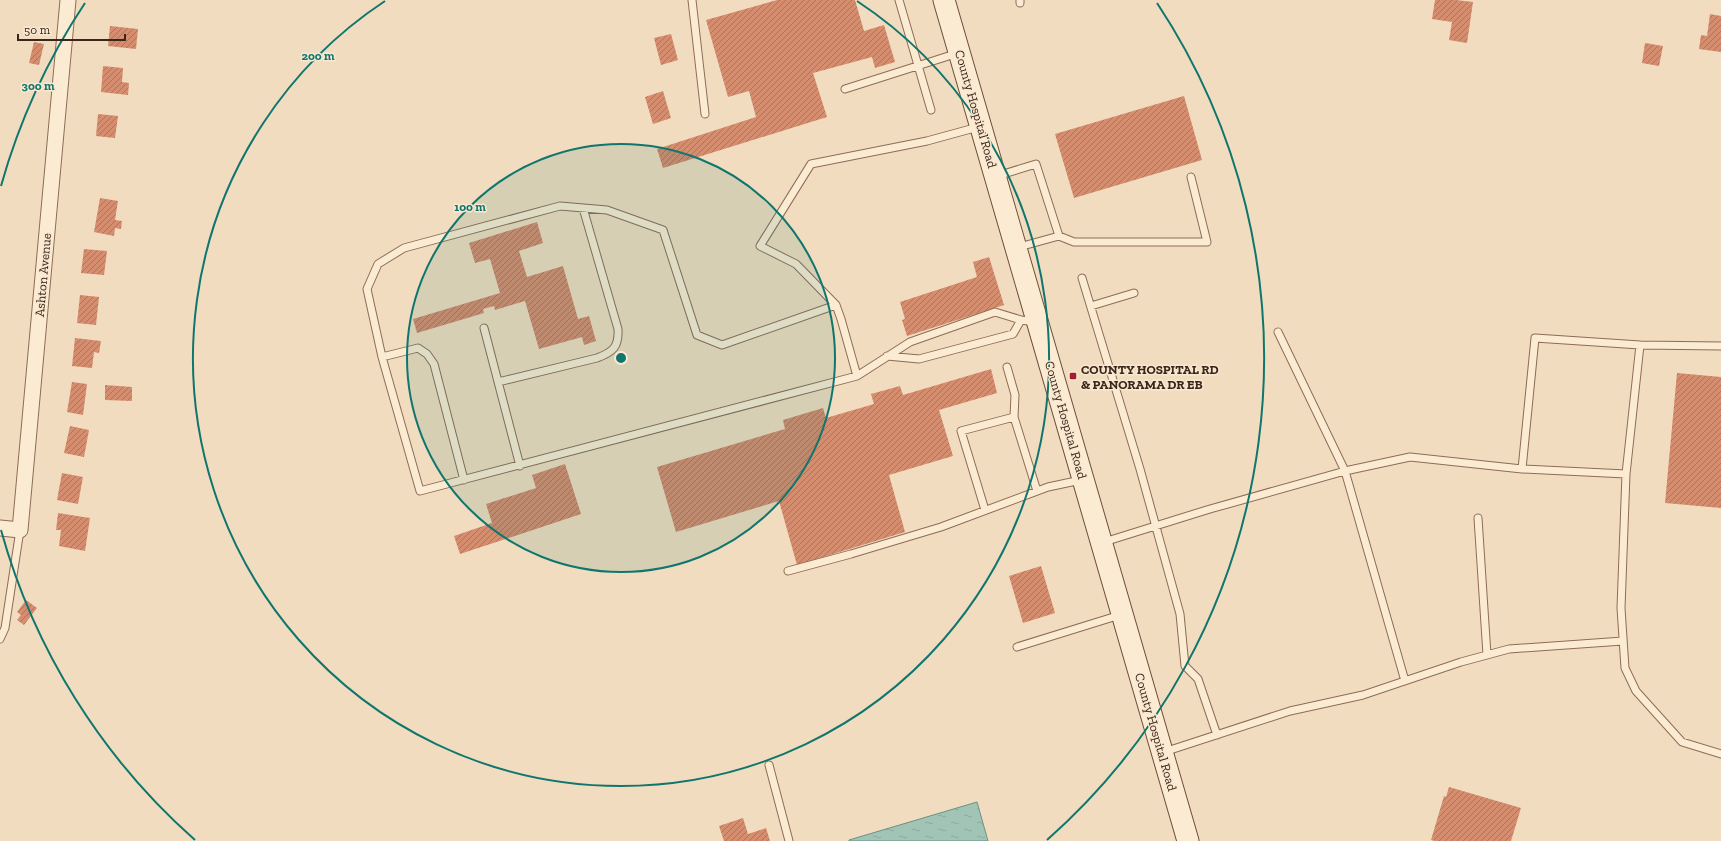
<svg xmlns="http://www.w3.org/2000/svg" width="1721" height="841" font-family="'Zilla Slab',serif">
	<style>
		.water { fill: url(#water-ripples); stroke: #689383 }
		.building { fill: url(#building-hatch) }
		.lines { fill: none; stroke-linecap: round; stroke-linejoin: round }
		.service-casing { stroke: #8d6c55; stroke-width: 9 }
		.minor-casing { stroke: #8d6c55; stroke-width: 17 }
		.secondary-casing { stroke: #6f4d38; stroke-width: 23 }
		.service { stroke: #fcebd3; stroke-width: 7 }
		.minor { stroke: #fcebd3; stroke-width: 15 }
		.secondary { stroke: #fcebd3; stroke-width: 21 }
		.ring { fill: none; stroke: #0f766e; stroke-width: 2 }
		.poi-dot { fill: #a31e30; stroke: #f9e7cf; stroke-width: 1.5 }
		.labels { text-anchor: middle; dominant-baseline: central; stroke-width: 3; stroke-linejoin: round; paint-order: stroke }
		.street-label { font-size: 13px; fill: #3b261b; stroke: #f9e7cf }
		.poi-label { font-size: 13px; font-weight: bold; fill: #3b261b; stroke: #f9e7cf; text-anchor: start }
		.centre { fill: #0f766e; stroke: #f9e7cf; stroke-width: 2 }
		.ring-label { font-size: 12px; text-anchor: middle; font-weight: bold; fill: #0f766e; stroke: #f9e7cf; stroke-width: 3; stroke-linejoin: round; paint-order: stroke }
	</style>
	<defs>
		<pattern id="water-ripples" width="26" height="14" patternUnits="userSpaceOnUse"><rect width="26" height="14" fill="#a2c4b6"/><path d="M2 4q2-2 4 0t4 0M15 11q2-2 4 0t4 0" fill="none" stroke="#8ca89c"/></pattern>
		<pattern id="building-hatch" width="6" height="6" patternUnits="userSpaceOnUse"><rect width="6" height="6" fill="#d58d70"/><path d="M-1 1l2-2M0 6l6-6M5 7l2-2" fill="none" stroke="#ae735b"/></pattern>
	</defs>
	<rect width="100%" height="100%" fill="#f2dcbf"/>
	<path class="water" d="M977,802L988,841H849V840Z"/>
	<path class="building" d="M777,0H855L864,31L884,25L895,62L875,68L872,57L813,73L827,117L663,168L657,149L756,117L749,91L728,97L706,20Z
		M1435,0H1456L1473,2L1467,43L1449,40L1452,22L1432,19Z
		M1710,14L1721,16V52L1699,49L1701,35L1707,36Z
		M110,26L138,29L136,49L108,46Z
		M671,34L678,60L661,65L654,38Z
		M34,42L44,44L39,65L29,63Z
		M1645,43L1663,46L1659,66L1642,63Z
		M103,66L123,68L122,82L129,83L128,95L101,92Z
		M663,91L671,118L653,124L645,97Z
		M1184,96L1202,160L1074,198L1055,134Z
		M98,114L118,116L115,138L96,136Z
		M100,198L118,201L115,220L122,221L121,229L115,228L114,236L94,232Z
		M537,222L543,243L519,251L527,277L563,266L578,319L589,316L596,341L584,345L582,337L539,349L525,301L495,310L494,306L483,309L484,313L417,333L413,319L500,293L490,259L475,263L469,243Z
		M84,249L107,251L104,275L81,273Z
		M989,257L1004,305L907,336L902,320L905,319L900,302L977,277L973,262Z
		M80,295L99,297L96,325L77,323Z
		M75,338L101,341L99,353L94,352L92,368L72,366Z
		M991,369L997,393L939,410L953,456L889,475L905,532L797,565L779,501L676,532L657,467L785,429L783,420L823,408L826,418L874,404L871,394L900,386L903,395Z
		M1677,373L1721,377V508L1665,503Z
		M72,382L87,384L83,415L67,412Z
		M105,385L132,387V401L105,400Z
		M70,426L89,430L84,457L64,453Z
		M565,464L581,514L460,554L454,536L492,523L486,504L536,488L532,475Z
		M62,473L83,477L78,504L57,500Z
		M58,513L90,518L85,551L59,546L61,530H56Z
		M1041,566L1055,613L1023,623L1009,576Z
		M26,600L37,608L24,625L17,620L21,615L17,612Z
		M1449,787L1521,808L1511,841H1435L1431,840L1444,796L1446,797Z
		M743,818L748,834L766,828L770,841H724L719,826Z"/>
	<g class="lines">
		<defs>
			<path id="service" d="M692,0L705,114
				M899,0L931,110
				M1020,3V0
				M845,89L958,53
				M997,176L1036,164L1059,236L1019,247
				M1059,236L1074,242H1207L1191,177
				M1082,278L1140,469L1180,614L1185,666L1198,679L1217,735
				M836,305L796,264L760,246L811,164L927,141L978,127
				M1091,306L1134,293
				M484,328L520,466
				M1721,346L1640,345L1626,474L1621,608L1625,668L1636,691L1682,742L1721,754
				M887,356L919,359L1013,334L1021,320
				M382,357L418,348L427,354L434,364L464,480
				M1007,367L1015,395L1014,417L1037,491
				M857,376L841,319L836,305L722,345L697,335L663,230L607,210L560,206L404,248L378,264L367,289L382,357L420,491L857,376L910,342L995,312L1021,320L1035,322
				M498,382L597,358C613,352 619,347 618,329L583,208
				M1522,469L1535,338L1640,345
				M985,510L961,431L1014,417
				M1478,518L1487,655
				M1104,542L1210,509L1345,471L1278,332
				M788,571L851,554L941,527L1048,487L1081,480
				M0,639L5,628L20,530
				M1017,647L1120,615
				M1405,681L1345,471L1410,457L1522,469L1626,474
				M1164,752L1290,711L1363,695L1461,662L1509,649L1623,641
				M769,765L789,841"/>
			<path id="minor" d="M0,528L20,530L68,0"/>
			<path id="secondary" d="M944,0L1188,841"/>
		</defs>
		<use href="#service" class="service-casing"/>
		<use href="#minor" class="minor-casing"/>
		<use href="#secondary" class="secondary-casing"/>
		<use href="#service" class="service"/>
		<use href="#minor" class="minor"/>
		<use href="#secondary" class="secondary"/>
	</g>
	<circle cx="621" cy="358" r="214" fill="#0f766e" fill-opacity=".12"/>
	<g class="ring">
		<circle cx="621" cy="358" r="214"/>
		<path d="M857 1A428 428 0 1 1 385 1"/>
		<path d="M195 840A643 643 0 0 1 1 530M1 186A643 643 0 0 1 85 3M1157 3A643 643 0 0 1 1047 840"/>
	</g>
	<rect class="poi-dot" x="1069" y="372" width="8" height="8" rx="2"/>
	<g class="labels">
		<g class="street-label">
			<text transform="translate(976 109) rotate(74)">County Hospital Road</text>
			<text transform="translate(43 275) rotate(-85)">Ashton Avenue</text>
			<text transform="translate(1066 420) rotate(74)">County Hospital Road</text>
			<text transform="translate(1156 732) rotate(74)">County Hospital Road</text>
		</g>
		<g class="poi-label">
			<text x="1081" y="369">COUNTY HOSPITAL RD<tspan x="1081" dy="15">&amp; PANORAMA DR EB</tspan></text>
		</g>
	</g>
	<circle cx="621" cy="358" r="6" class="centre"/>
	<g class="ring-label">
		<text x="318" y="60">200 m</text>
		<text x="38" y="90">300 m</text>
		<text x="470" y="211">100 m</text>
	</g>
	<path d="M18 34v6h107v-6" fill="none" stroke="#3b261b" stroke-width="2"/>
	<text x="24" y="34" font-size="12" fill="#3b261b" stroke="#f9e7cf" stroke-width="3" paint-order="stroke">50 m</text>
</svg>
